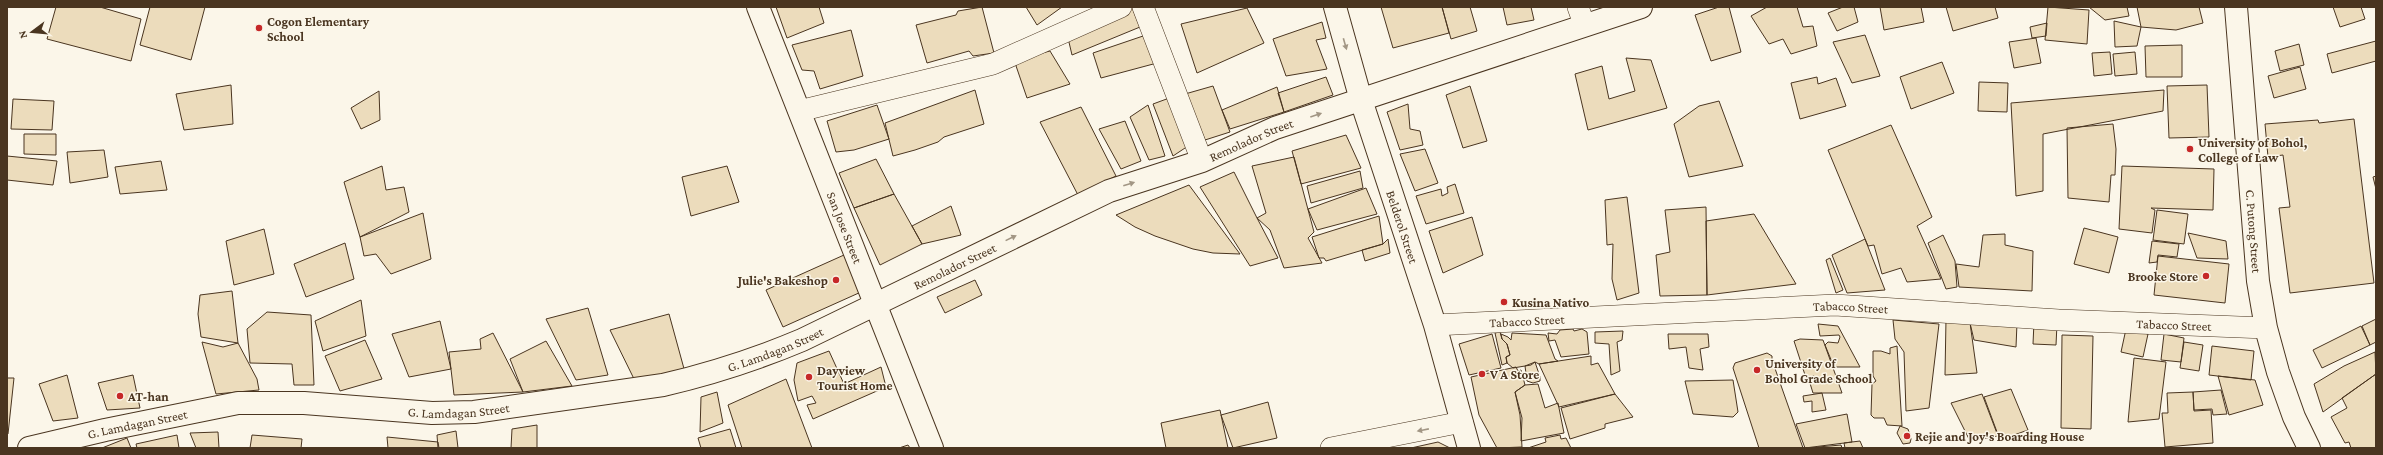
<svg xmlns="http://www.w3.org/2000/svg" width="2383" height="455" font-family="'Crimson Pro',serif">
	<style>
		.building { fill: #ecdcbc; stroke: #4a3520 }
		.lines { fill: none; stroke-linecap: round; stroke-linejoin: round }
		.minor-casing { stroke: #4a3520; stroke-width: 22 }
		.tertiary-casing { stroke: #4a3520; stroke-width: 24 }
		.primary-casing { stroke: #4a3520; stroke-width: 24 }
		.minor { stroke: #fbf6e9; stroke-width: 21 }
		.tertiary { stroke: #fbf6e9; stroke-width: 22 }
		.primary { stroke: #fbf6e9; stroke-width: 22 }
		.oneway { fill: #a29684 }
		.poi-dot { fill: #c62828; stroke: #fbf6e9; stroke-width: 1.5 }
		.labels { text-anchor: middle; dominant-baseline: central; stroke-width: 3; stroke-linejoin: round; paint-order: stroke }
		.poi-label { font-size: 13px; font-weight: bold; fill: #4a3520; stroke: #fbf6e9; text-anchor: start }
		.street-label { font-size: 13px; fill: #4a3520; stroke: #fbf6e9 }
	</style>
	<rect width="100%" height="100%" fill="#fbf6e9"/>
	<path class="building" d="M56,7H100L141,19L131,61L47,39Z
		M150,7H205L191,60L140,45Z
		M776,7H819L824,23L787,38Z
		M982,7L994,53L973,56L969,51L927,63L916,25L956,15L958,11Z
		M1026,7H1062L1037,25Z
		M1132,7L1140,27L1072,55L1068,38Z
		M1381,7H1442L1449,33L1393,48Z
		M1442,7H1470L1477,31L1451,39Z
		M1503,7H1531L1534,20L1507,25Z
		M1719,7H1729L1741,52L1711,61L1695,15Z
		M1767,7H1797L1803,27L1813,26L1817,46L1791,54L1783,39L1769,44L1751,16Z
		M1843,7H1854L1858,22L1837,31L1828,13Z
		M1880,7H1921L1924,22L1884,30Z
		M1946,7H1995L1998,18L1953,31Z
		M2048,7L2089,10L2087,44L2045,40Z
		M2089,7H2127L2129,16L2105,20Z
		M2137,7H2199L2203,23L2176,30L2141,27Z
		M2333,7H2361L2365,19L2340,27Z
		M1247,8L1264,43L1197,73L1181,24Z
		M2114,21L2141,27L2137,46L2115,47Z
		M1322,22L1326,38L1316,40L1327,69L1286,76L1273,39Z
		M2047,23L2046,36L2032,38L2030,27Z
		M851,30L863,76L820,89L814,71L802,70L792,45Z
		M1146,35L1157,63L1101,78L1093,53Z
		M1865,35L1880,76L1852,83L1833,42Z
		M2036,38L2041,63L2014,68L2009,42Z
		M2376,41V61L2332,73L2327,54Z
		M2299,44L2304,65L2280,71L2275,51Z
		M2182,45V77H2146L2145,46Z
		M1050,51L1070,84L1027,98L1014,60Z
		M2110,52L2112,74L2094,76L2092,53Z
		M2135,52L2137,74L2115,76L2113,54Z
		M1626,58L1651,60L1667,108L1588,130L1575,74L1602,66L1609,99L1635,91Z
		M1942,62L1954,93L1911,109L1900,77Z
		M2300,67L2306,89L2274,98L2268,76Z
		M1326,77L1333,95L1284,112L1278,93Z
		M1817,77L1818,84L1836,78L1846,106L1800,119L1791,83Z
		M1979,82L2008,83L2007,112L1978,111Z
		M231,85L233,124L184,130L176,94Z
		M2207,85L2209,137L2169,138L2167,86Z
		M1213,86L1230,132L1205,140L1185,94Z
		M1470,86L1487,141L1463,148L1446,95Z
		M1277,87L1284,112L1230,129L1222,110Z
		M975,90L984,124L944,137L938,142L915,150L893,156L885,123Z
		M2164,90L2163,111L2043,134V191L2016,196L2011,103Z
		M379,91L380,120L361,129L351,108Z
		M1172,97L1188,146L1173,156L1153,104Z
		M13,99L54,101L52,130L11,129Z
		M1719,101L1743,166L1689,177L1674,124L1699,106Z
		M1408,104L1410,129L1420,131L1423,145L1400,150L1387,112Z
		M877,105L889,139L854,150L836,152L827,121Z
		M1148,105L1165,156L1149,160L1130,117Z
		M1081,107L1116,176L1078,195L1040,122Z
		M2354,119L2374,283L2290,293L2279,208L2290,207L2283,155L2268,157L2265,124L2318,120L2319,123Z
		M1125,121L1141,161L1121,169L1099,129Z
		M2113,124L2116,149L2115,175H2111L2109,202L2068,198L2067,128Z
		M1891,125L1932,217L1917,226L1941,279L1907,282L1901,268L1882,274L1874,245L1868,246L1828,150Z
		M24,134H56V155L24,154Z
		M1346,135L1361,168L1301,184L1292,151Z
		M1425,149L1438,183L1415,191L1400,154Z
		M104,150L108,177L70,183L67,152Z
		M7,156L57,161L53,185L7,180Z
		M1294,157L1314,232L1308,238L1322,263L1284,268L1270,230L1257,218L1266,213L1252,166Z
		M876,159L894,194L854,208L839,173Z
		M161,161L167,190L120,194L115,167Z
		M382,166L386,190L404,187L409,212L360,237L344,182Z
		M727,166L739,202L691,216L682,177Z
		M2122,166L2214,169L2213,210L2151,208L2155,210L2152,233L2119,229Z
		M1360,171L1363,188L1311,203L1307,186Z
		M1234,172L1257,218L1278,258L1250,266L1200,187Z
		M2376,176V189L2373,177Z
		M1455,184L1464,213L1426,224L1416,196L1441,189L1442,196L1448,193L1447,187Z
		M1189,185L1240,254L1213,253L1193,249L1155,236L1135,227L1116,215Z
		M1366,188L1377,214L1317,230L1308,209Z
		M894,194L922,244L880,265L854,208Z
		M1627,197L1639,293L1617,300L1612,279L1613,244L1607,245L1605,200Z
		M951,206L961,235L922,244L912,226Z
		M1706,207L1707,295L1660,296L1656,255L1670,252L1665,210Z
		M2157,210L2188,214L2184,244L2153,240Z
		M423,213L431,259L391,274L376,254L364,256L360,237Z
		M1754,214L1796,284L1707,295L1706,221Z
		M1379,216L1383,244L1326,261L1324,258H1319L1312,237Z
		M1472,217L1483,255L1443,273L1429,231Z
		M2084,228L2118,237L2109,273L2074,264Z
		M264,229L274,274L234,285L226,241Z
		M2188,233L2226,241L2228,259L2197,258Z
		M2005,234V245L2033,251L2032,291L1959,287L1956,264L1979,267L1983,235Z
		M1943,235L1955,261L1957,287L1946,289L1928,243Z
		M1388,239L1390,253L1365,261L1362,250L1383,244Z
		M1865,239L1885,290L1847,293L1832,255Z
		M2152,241L2179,244L2177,257L2158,255L2157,262L2149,263Z
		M345,243L354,279L306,297L294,264Z
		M844,255L861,292L783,327L766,290Z
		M2158,256L2229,264L2225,303L2154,295Z
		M1830,258L1843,290L1836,293L1826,260Z
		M975,280L982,295L945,313L937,297Z
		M232,291L238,343L201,337L198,314L200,295Z
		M361,300L366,336L323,351L315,321Z
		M588,308L608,375L576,380L546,319Z
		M267,312L311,315L314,385H294L292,364L250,363L247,329Z
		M669,314L686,376L636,383L610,330Z
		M1946,319L1970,323L1977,373L1945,375Z
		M2376,319V342L2370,345L2362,326Z
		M1893,320L1939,324L1929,408L1906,411L1904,352L1895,339Z
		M440,321L451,369L409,377L392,334Z
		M2034,322L2057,324L2056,345L2033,344Z
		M1970,323H2017L2016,347L1974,340Z
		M1818,324L1838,326L1860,367H1834L1825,345L1828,342L1838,343L1840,337L1839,335L1820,336Z
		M2361,326L2370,345L2322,368L2313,350Z
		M1573,329L1574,331L1582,329L1587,332L1589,354L1561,357L1555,340L1549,341L1548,333L1557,334L1560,330Z
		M2126,329L2148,334L2143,357L2121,352Z
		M1623,331L1622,340L1617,342L1620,371L1611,375L1609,344L1595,343V332Z
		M1500,332L1502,339L1507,344L1510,355L1506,357L1507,363L1502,365L1495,333Z
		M493,333L523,392L454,395L449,352L481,349L480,339Z
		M1512,333L1546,335L1555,359L1558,361L1539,364L1535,362L1531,365L1513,368L1507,363L1506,357L1510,355L1507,344L1502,339L1501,334L1508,337L1511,340Z
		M1492,334L1501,368L1469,375L1459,344Z
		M1668,334H1708L1709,347L1700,349L1703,370L1689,368L1686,347L1669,349Z
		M2164,334L2184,338L2181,362L2161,360Z
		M2062,335L2093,336L2091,429L2061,428Z
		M1800,339L1823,340L1842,393H1813L1809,380L1815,378L1814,376L1806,378L1794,341Z
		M365,340L382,379L340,391L325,356Z
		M546,341L572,386L523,392L510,359Z
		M202,342L223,347L238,343L257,379L259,390L216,394Z
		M2184,342L2203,345L2199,371L2180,368Z
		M1897,346L1902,426L1887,425L1884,418H1874L1871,415L1872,384L1876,381L1873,376V351H1881L1890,354V348Z
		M2212,346L2254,351L2251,380L2209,375Z
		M829,351L844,384L881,367L886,387L813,419L807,405L816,403L812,396L798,401L794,380L797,363Z
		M2375,352L2376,374L2323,412L2314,384L2344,366Z
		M1767,353L1772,356V360L1803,448H1759L1733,368L1735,363Z
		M1591,356V365L1598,363L1615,394L1559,407L1539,364Z
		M2134,358L2166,362L2159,419L2128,422Z
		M1535,362L1540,377V381L1533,383L1527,381L1525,366Z
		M1516,367L1518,371L1521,370L1525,385L1515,392L1520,415L1522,447L1497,448L1479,415L1471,377Z
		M2376,374V448H2351L2349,442L2345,443L2331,417L2347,408L2342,398Z
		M67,375L78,418L53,421L39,384Z
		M133,375L140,408L107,410L98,383Z
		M2218,376L2255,380L2263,405L2229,415Z
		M7,378H14L8,434H7Z
		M786,379L812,448H742L728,405Z
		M1733,380L1738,412L1733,417L1693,414L1685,381Z
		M1538,384L1545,408L1558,403L1564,433L1521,441L1522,418L1515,392L1525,385Z
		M2011,389L2028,430L2000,440L1984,397Z
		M2221,390L2227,414L2213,415L2212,409L2194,410L2193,392Z
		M717,392L723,423L700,432L701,397Z
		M2193,392L2194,411L2211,410L2213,443L2165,447L2162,413H2168L2167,393Z
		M1822,393L1826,410L1812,412V401L1804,402L1803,396Z
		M1615,394L1633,417L1605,424V428L1570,439L1561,408Z
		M1982,394L1998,436L1970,441L1951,403Z
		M1268,402L1277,438L1233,448L1221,415Z
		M1220,410L1228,448H1166L1161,423Z
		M1847,414L1852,442L1805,448L1796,424Z
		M537,425V448H511L512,429Z
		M1900,426L1908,429L1911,439L1910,443L1903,444L1897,433Z
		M730,429L736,448H701L698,438Z
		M456,431L458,448H438L437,435Z
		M218,432L219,448H196L190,433Z
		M177,435L179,448H137L136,444Z
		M252,435L302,439L301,448H250Z
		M1560,435L1561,439L1566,438L1571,448H1528L1546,442L1545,438Z
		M387,437L438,442L439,448H388Z
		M127,438L131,448H102Z
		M1860,441L1863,448H1845L1844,443Z
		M1438,442L1450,448H1411Z
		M908,445L910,448H899Z
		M1841,445L1842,448H1817L1818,447Z"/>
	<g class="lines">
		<defs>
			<g id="minor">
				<path d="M1143,7L1202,161"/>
				<path d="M1578,7L1584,24"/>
				<path d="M799,111L993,64L1121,7"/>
				<path id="s1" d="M1435,325L1835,305L2059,320L2266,328"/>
				<path d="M1331,448L1462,422"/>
			</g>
			<g id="tertiary">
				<path id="s2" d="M758,7L932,448"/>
				<path id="s3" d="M1335,7L1361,100L1435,325L1469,448"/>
				<path id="s4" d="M29,448L105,430L238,403H304L432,413L474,412L663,385C710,374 757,359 802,340L1109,191L1202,161L1275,128L1641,7"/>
			</g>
			<g id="primary">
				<path id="s5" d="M2236,7L2258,281L2266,328L2278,372L2294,417L2309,448"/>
			</g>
		</defs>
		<use href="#minor" class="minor-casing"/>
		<use href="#tertiary" class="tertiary-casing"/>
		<use href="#primary" class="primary-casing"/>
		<use href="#minor" class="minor"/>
		<use href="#tertiary" class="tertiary"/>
		<use href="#primary" class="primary"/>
	</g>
	<defs><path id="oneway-solid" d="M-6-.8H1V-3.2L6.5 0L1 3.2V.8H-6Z"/></defs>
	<g class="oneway">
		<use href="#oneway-solid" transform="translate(1345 44) rotate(74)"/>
		<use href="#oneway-solid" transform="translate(1316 115) rotate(-19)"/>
		<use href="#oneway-solid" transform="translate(1129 184) rotate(-18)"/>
		<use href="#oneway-solid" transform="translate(1011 238) rotate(-26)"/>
		<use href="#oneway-solid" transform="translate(1423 430) rotate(169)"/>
	</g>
	<g class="poi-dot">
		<circle cx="259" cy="28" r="4"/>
		<circle cx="2190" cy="149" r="4"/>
		<circle cx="2206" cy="276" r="4"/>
		<circle cx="836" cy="280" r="4"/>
		<circle cx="1504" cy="302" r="4"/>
		<circle cx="1757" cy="370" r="4"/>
		<circle cx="1482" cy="374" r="4"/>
		<circle cx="809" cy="377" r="4"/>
		<circle cx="120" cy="396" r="4"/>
		<circle cx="1907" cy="436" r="4"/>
	</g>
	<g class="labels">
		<g class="poi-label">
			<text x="267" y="21">Cogon Elementary<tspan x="267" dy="15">School</tspan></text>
			<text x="2198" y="142">University of Bohol,<tspan x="2198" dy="15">College of Law</tspan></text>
			<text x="2198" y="276" text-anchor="end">Brooke Store</text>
			<text x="828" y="280" text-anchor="end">Julie's Bakeshop</text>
			<text x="1512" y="302">Kusina Nativo</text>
			<text x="1765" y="363">University of<tspan x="1765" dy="15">Bohol Grade School</tspan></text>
			<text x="817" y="370">Dayview<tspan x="817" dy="15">Tourist Home</tspan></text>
			<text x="1490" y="374">V A Store</text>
			<text x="128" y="396">AT-han</text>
			<text x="1915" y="436">Rejie and Joy's Boarding House</text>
		</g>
		<g class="street-label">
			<text stroke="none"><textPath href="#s4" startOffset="1280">Remolador Street</textPath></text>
			<text stroke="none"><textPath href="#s3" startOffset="230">Belderol Street</textPath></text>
			<text stroke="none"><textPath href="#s2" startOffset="237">San Jose Street</textPath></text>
			<text stroke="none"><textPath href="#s5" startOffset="225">C. Putong Street</textPath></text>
			<text stroke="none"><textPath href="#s4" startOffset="957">Remolador Street</textPath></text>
			<text stroke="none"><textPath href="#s1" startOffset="416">Tabacco Street</textPath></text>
			<text stroke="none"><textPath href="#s1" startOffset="92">Tabacco Street</textPath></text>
			<text stroke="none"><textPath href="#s1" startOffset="740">Tabacco Street</textPath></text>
			<text stroke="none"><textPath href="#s4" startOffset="759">G. Lamdagan Street</textPath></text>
			<text stroke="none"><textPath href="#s4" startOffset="435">G. Lamdagan Street</textPath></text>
			<text stroke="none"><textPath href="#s4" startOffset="111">G. Lamdagan Street</textPath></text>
		</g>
	</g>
	<rect width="2383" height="455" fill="none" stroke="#4a3520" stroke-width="16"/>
	<g transform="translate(32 32) rotate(254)" stroke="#fbf6e9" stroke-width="3" paint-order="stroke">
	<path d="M0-3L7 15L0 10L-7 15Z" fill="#4a3520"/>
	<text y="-6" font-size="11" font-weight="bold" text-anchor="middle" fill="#4a3520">N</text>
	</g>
</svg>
